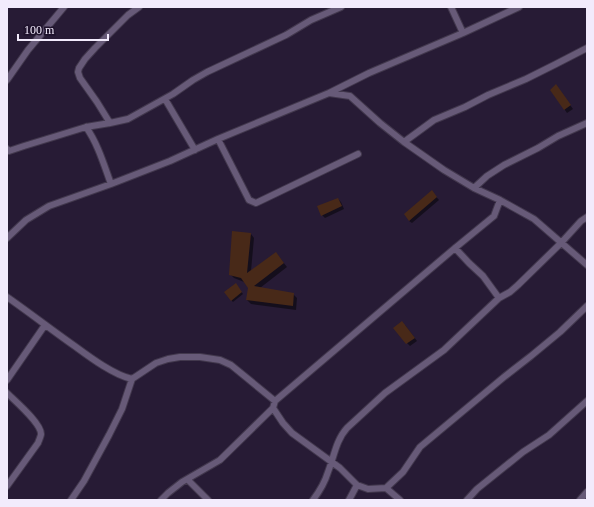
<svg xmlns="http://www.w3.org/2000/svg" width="594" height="507" font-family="'Times New Roman',serif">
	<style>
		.shadow { fill: #0007 }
		.building { fill: #482918 }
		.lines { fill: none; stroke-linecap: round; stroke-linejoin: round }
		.minor-casing { stroke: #42384d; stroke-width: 8 }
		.minor { stroke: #675a78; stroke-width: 6 }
	</style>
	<rect width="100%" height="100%" fill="#271b35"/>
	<path class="shadow" d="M556,85L573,109L567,113L551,90Z
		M432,192L439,200L412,223L409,221Z
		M338,199L341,202L344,209L325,218L322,215Z
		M251,234L254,238L251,271L276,253L287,267L260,288L293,294L297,298L296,310L251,304L247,300L249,288L244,282L234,278L230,274Z
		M237,286L243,294L233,302L231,300Z
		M405,325L417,341L410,346L407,343Z"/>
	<path class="building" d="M556,84L571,105L564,110L550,90Z
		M432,190L437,197L409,221L404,214Z
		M338,198L342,206L321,216L317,206Z
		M232,231L251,233L247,273L276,252L284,263L254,286L294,293L293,306L246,300L248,288L241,278L229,275Z
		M236,283L242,292L231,301L224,292Z
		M402,321L415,338L406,344L393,328Z"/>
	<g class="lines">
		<defs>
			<path id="minor" d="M451,7L463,33
				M7,80L28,50L64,7
				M329,93L350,96L380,123L404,142L444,170L474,188L500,200L494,216L455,248L275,401L273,408L283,423L292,433L340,468L357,485L368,489L386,488L400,500
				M165,99L195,150
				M110,123L97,102L80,78L78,72L79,68L85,59L95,48L128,15L139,7
				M86,127C98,144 104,165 111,184
				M218,139L247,196L249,200L256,203L358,154
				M404,142L434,120L465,107L488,95L526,79L556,64L587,48
				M7,149L9,151L24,146L86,127L110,123L128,119L173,94L193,80L207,72L286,35L311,20L341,7
				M474,188L487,176L504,165L538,148L558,136L587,123
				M500,200L534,219L587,265
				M7,238L26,220L49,206L111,184L170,161L218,139L329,93L369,73L463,33L519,7
				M455,248L469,263L483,276L499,298L510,292L518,285L561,243L581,221L587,217
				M7,297C30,313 53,331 76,347C91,358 114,375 132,379
				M7,380L45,325
				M7,393C15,401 41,423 41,434C41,436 39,440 38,443L7,486
				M188,480L208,500
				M386,488L403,472L420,447L504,377L531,356L560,332L587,306
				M71,500L84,481L109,435L122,409L132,379L156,363L168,359L180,357H200L220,360L231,365L275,401
				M161,500L168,493L182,482L220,460L273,408
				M313,500C319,492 325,482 328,472C334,457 336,440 347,428L385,393L444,350L499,298
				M349,500L357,485
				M467,500L477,489L523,452L549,435L587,401
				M580,500L587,492"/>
		</defs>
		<use href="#minor" class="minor-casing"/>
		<use href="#minor" class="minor"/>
	</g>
	<rect width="594" height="507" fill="none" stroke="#f2ebfc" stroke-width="16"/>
	<path d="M18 34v6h90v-6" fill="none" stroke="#f2ebfc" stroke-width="2"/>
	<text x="24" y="34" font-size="12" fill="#f2ebfc" stroke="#1e122b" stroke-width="3" paint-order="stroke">100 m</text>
</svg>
